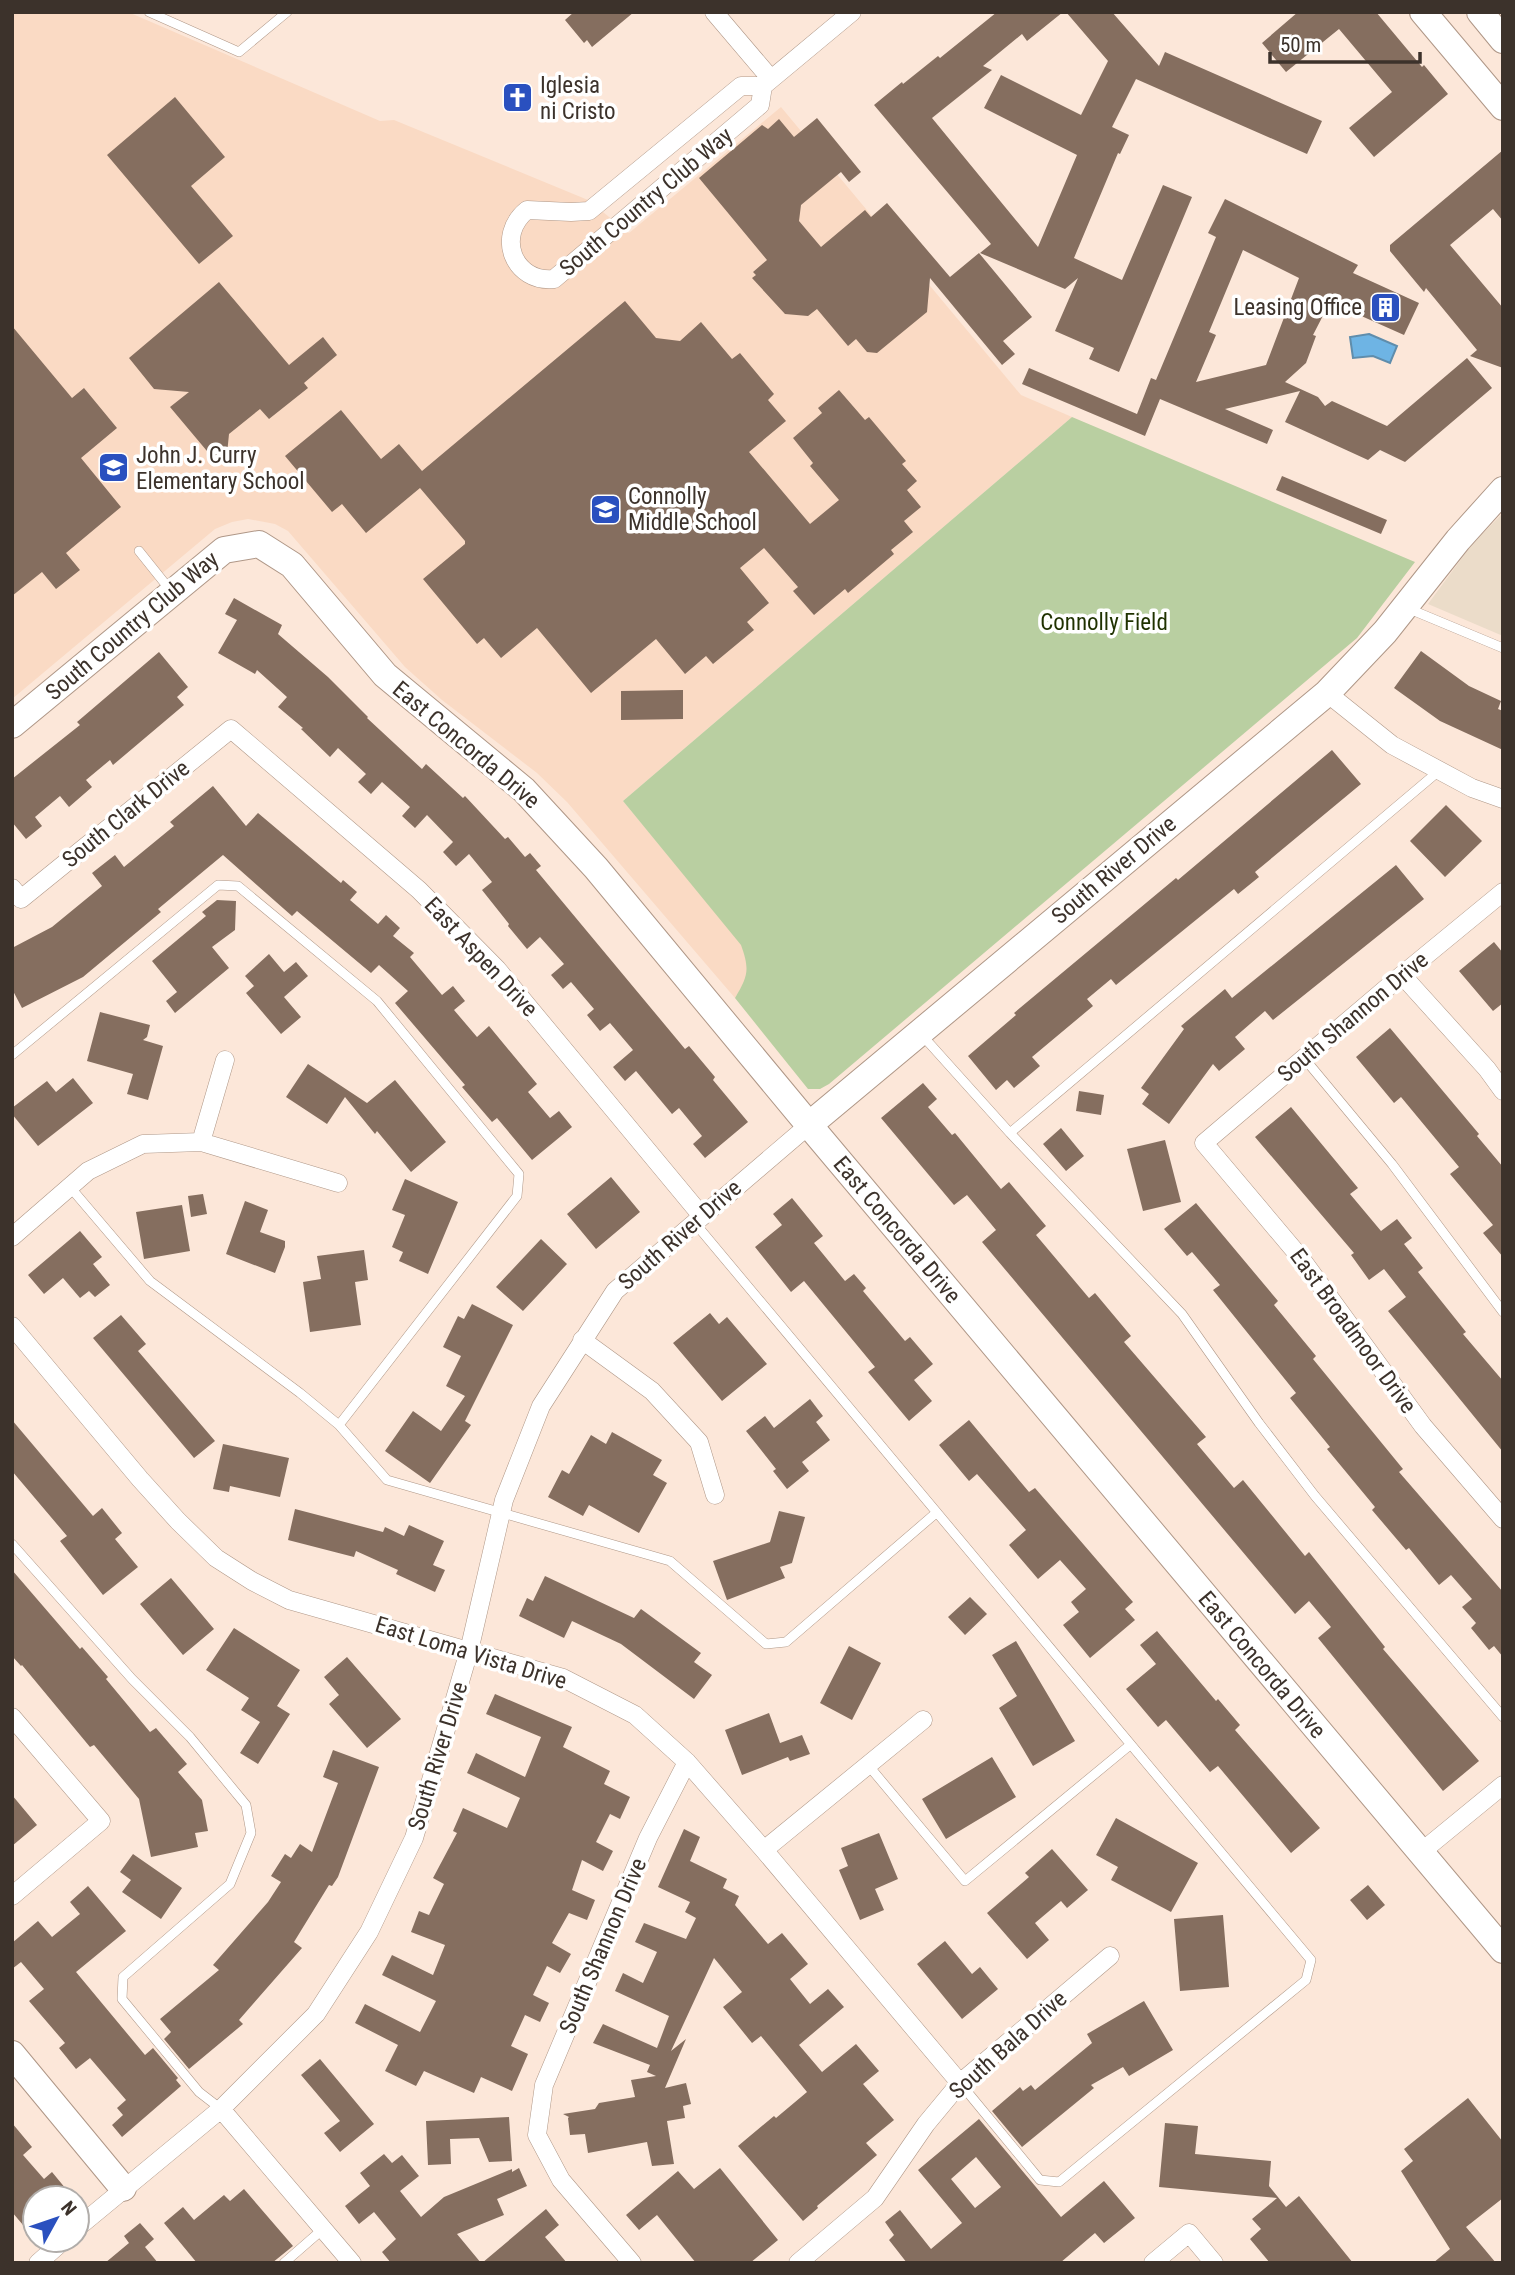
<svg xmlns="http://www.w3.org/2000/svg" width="1515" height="2275" font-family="'Roboto Condensed',sans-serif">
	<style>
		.commercial { fill: #ebdcc9 }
		.built { fill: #fadac4 }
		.green { fill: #b9cfa1 }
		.water { fill: #6eb4e4; stroke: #5f8dac; stroke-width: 2 }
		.building { fill: #856e5f; fill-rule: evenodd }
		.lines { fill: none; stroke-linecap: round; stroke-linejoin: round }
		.lane-casing { stroke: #af9787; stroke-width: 10 }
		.street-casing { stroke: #af9787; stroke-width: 19 }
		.secondary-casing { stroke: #af9787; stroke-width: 28 }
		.lane { stroke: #fff; stroke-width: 9 }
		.street { stroke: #fff; stroke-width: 18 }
		.secondary { stroke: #fff; stroke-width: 26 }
		.labels { text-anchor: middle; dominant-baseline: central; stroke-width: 7; stroke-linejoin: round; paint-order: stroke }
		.poi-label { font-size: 23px; fill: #3c322b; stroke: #fff; text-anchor: start }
		.street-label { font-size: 23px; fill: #3c322b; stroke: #fff }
		.park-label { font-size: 23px; fill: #1f3100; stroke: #fff }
	</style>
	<rect width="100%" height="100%" fill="#fce7d9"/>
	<path class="commercial" d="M1503,513V636L1428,604L1473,543Z"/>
	<path class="built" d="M12,12H128L380,121L394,120L588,200L629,233L781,107L1021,395L1072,417L623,801L742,945L747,963V978L735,998L567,802L537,773L442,700L405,667L288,531L275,524L248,519L232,522L215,529L12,699Z"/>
	<path class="green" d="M1072,417L1415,562L1357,638L829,1084L820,1089H808L735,998C748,976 750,970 741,945L623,801Z"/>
	<path class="water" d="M1369,334L1397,346L1390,363L1373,356L1353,358L1350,337Z"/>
	<path class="building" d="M574,12H634L592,47L587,40L584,43L565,20Z
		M997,12H1063L1027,41L1022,34L983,66L992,70L932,118L1038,247L1077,155L984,108L1001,75L1081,115L1108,61L1066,12H1112L1159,66L1165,52L1322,121L1307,154L1136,79L1112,127L1129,135L1120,154L1118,153L1074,258L1122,280L1163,185L1192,197L1119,372L1089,359L1094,348L1055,331L1078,278L1065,289L980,253L991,244L874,105L902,82L903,84L938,56L940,58Z
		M1298,12H1376L1422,67L1424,65L1448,94L1374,157L1349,128L1392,92L1339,29L1286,72L1262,43Z
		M175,97L225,157L191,186L233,236L199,264L107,155Z
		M817,118L861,172L849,182L841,172L801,205L799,221L821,247L865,210L871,217L887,203L950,277L979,253L1032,317L1003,341L1015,354L1002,365L930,278L927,312L877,353L867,352L856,339L848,346L817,309L808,316L785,314L752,278L756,275L753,272L767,260L699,178L762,125L768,129L779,119L794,137Z
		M1503,150V221L1493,209L1450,245L1503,308V368L1470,356L1477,350L1426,288L1424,292L1390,251V245Z
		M1225,199L1358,265L1353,273L1419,303L1404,335L1330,302L1313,335L1316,336L1306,363L1285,382L1318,397L1325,406L1332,401L1387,426L1467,358L1492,388L1405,462L1380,450L1368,460L1285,422L1300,391L1225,409L1273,430L1267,444L1160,399L1145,436L1022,384L1029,368L1137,414L1151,378L1156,380L1216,237L1208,233ZM1243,250L1299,278L1266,365L1196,382L1216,335L1209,332Z
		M219,282L289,365L323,337L337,355L304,383L308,388L269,419L260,409L229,434L227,454L217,463L170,407L189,392L154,389L129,358Z
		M625,301L656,338L680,341L701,322L732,359L740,353L774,394L768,400L786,421L749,452L810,524L839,500L810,466L813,463L793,438L822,413L818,408L839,390L865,420L869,417L906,461L902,464L917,481L907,490L921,507L904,521L913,532L891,550L894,554L848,593L845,589L814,615L793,591L798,587L764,548L740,568L769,603L747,622L754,630L713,664L706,656L685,674L656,639L591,693L537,628L501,658L484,638L477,644L423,579L465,544V541L420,488L366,533L342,504L332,512L285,456L341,410L381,459L399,444L422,471Z
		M12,326L72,398L84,388L117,428L81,458L121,507L66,553L80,570L56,589L42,572L12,596Z
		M1282,476L1387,520L1381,534L1276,490Z
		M234,598L282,625L278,634L328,677L368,717L367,718L422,769L426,764L463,798L465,796L505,839L508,837L525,857L530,853L541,866L536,870L685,1049L689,1046L715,1077L713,1080L748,1122L705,1158L693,1144L702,1136L679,1108L672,1114L636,1071L625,1081L613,1067L633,1050L610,1023L600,1031L587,1015L594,1009L571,982L563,989L551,975L564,964L540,937L527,949L508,926L509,924L482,890L492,882L469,854L456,866L443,852L453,842L427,815L415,828L402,816L410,807L382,782L371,794L358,782L366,774L338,748L330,757L301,729L303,728L278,707L287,697L257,670L255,674L218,653L237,620L225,614Z
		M1421,651L1469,686L1501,701L1498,709L1503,711V750L1440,721L1394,688Z
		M159,652L188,687L177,697L184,705L113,765L110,760L86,780L92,787L69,807L60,796L35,817L42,826L26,839L12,822V779L80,725L77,722Z
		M683,690V719L621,720V691Z
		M1332,750L1361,784L1255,872L1259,877L1238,894L1234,889L1116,985L1111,979L1087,999L1093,1006L1032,1057L1040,1066L1014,1088L1007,1080L996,1090L968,1056L1016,1015L1014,1013L1176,878L1178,880Z
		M213,786L246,826L258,813L341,883L343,880L357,892L350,900L378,924L386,915L400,928L393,936L414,953L410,957L442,995L453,986L465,1001L454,1010L477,1037L489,1026L537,1084L528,1092L550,1118L559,1111L572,1127L532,1160L497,1118L492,1122L462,1087L465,1085L395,1003L408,991L379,965L371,973L297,911L292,916L223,855L158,909L161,912L83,977L22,1008L12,989V948L52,927L102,886L92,873L115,855L124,867L174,826L170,822Z
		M1446,805L1482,841L1445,877L1410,841Z
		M1396,865L1424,899L1273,1020L1265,1011L1235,1037L1245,1049L1219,1071L1213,1064L1169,1124L1142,1104L1149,1094L1141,1088L1184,1029L1181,1026L1225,989L1232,998Z
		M217,900L236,901L235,930L212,947L229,968L175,1013L166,1001L177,992L152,961L206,916L202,912Z
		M1494,942L1503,953V1003L1493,1011L1459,971Z
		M269,954L284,972L296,962L308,976L284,997L301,1017L281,1034L246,993L254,986L245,976Z
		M100,1012L150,1025L147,1037L143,1040L163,1046L148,1100L127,1094L133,1074L87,1061Z
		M1390,1028L1479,1134L1477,1136L1503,1167V1257L1483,1233L1493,1225L1450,1174L1459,1167L1401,1097L1394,1103L1356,1057Z
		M308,1064L367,1103L395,1080L446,1142L411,1172L377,1131L375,1134L345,1097L327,1124L286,1097Z
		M73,1078L93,1103L38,1146L12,1114V1108L47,1081L56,1092Z
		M923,1083L937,1099L928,1107L952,1135L955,1133L1001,1189L1009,1182L1046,1226L1036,1235L1089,1298L1095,1293L1131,1336L1124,1342L1206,1437L1197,1444L1234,1488L1243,1480L1305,1556L1309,1552L1385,1647L1383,1649L1479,1761L1443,1791L1318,1638L1331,1627L1309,1601L1295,1614L982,1242L996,1230L967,1195L954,1205L881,1118Z
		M1079,1091L1104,1095L1101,1115L1076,1111Z
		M1291,1107L1358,1188L1350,1194L1381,1231L1397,1219L1412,1238L1404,1244L1423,1268L1418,1272L1466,1332L1463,1334L1503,1381V1452L1388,1311L1406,1297L1384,1269L1369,1280L1351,1255L1354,1253L1255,1137Z
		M1061,1128L1084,1156L1066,1171L1043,1144Z
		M1165,1140L1181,1202L1143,1211L1127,1149Z
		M611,1177L640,1212L596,1249L567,1214Z
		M405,1179L458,1202L428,1274L399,1261L403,1252L392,1247L405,1215L392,1210Z
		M203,1194L207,1214L191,1217L188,1196Z
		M792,1198L823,1236L814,1243L845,1281L854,1274L866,1288L863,1291L905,1341L910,1337L933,1364L914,1380L932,1401L909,1421L868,1372L875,1367L804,1281L791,1292L755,1247L782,1225L773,1214Z
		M245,1201L268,1210L260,1232L285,1241V1247L275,1273L226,1254Z
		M1196,1203L1278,1301L1274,1305L1316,1356L1313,1359L1403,1469L1399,1472L1503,1592V1657L1494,1646L1489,1650L1471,1628L1476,1623L1462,1607L1472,1599L1451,1575L1439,1585L1409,1548L1406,1550L1372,1510L1375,1507L1327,1449L1330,1447L1290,1398L1296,1393L1213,1290L1220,1285L1192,1252L1187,1256L1164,1229Z
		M182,1205L190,1251L144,1259L136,1212Z
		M80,1231L102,1257L93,1264L110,1285L95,1297L89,1291L80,1298L63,1278L44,1294L28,1275Z
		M541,1239L567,1264L523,1311L496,1287Z
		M364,1250L368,1280L355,1282L361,1325L310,1332L303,1282L321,1279L317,1256Z
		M472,1304L513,1325L465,1421L471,1425L430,1483L385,1451L413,1411L441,1431L465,1396L446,1386L461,1356L443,1347L458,1316L464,1319Z
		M710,1313L719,1324L727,1317L767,1364L722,1401L673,1343Z
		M121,1315L146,1344L138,1351L215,1441L194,1458L93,1338Z
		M810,1399L823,1416L816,1422L830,1440L802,1462L809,1471L787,1489L773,1471L776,1469L746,1431L765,1416L774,1428Z
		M12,1420L93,1516L102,1508L122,1533L115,1539L138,1567L103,1595L60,1541L67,1536L12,1471Z
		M969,1420L1029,1492L1035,1488L1133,1602L1125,1609L1135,1620L1090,1658L1063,1625L1079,1612L1071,1602L1086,1589L1060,1560L1038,1579L1009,1545L1026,1530L977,1474L969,1481L939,1445Z
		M612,1432L662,1460L653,1475L667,1483L639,1533L589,1505L583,1516L548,1497L562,1470L569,1474L591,1435L606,1444Z
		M223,1444L289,1458L280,1497L230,1486L229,1492L213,1489Z
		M295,1509L383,1532L385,1527L404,1536L409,1525L444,1541L433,1565L445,1570L435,1592L396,1574L398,1570L356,1551L354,1557L288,1540Z
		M779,1511L805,1517L792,1563L780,1567L785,1578L727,1600L713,1561L770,1542Z
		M12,1570L80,1649L82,1647L108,1677L106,1679L150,1732L156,1728L187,1764L178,1772L202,1800L208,1831L195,1833L198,1847L151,1857L139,1799L94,1745L90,1747L22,1665L21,1666L12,1656Z
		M545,1576L634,1618L641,1609L701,1653L694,1662L712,1675L694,1699L621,1644L572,1621L564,1638L519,1616L527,1598L533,1601Z
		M171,1578L214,1629L183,1655L140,1604Z
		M970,1597L987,1614L965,1635L948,1617Z
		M234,1628L300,1670L277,1706L290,1714L258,1764L240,1753L260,1722L241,1710L249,1698L206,1670Z
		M1157,1631L1216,1701L1218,1699L1240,1725L1235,1730L1320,1828L1291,1853L1218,1766L1210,1772L1166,1720L1158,1727L1126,1689L1156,1664L1140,1645Z
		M1016,1641L1075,1741L1033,1766L999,1708L1017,1696L992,1655Z
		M849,1646L881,1663L852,1720L820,1703Z
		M347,1657L401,1719L367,1748L329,1704L339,1695L324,1677Z
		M495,1694L572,1727L563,1747L610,1771L604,1784L630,1797L620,1819L610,1814L596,1842L613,1851L603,1871L582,1860L572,1890L595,1900L587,1920L569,1913L552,1943L571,1954L560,1973L547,1966L533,1995L549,2003L540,2022L525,2015L511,2046L528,2054L512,2091L481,2077L474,2093L424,2071L416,2086L385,2071L398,2045L355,2023L365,2004L420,2032L436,2001L382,1975L392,1955L433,1975L445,1945L411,1932L419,1911L429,1915L444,1884L433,1878L457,1833L453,1831L463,1808L507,1828L520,1798L467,1773L476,1753L525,1777L541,1737L486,1714Z
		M769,1713L780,1743L802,1735L810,1754L790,1761L788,1757L742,1775L725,1730Z
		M333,1750L379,1767L338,1877L332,1886L329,1885L294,1942L302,1948L239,2020L243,2024L189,2069L164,2039L171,2032L160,2019L219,1970L213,1965L268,1902L281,1882L271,1876L285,1854L291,1858L300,1844L312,1852L338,1783L323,1777Z
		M992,1757L1016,1797L946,1839L922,1799Z
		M12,1795L37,1825L12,1846Z
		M1116,1818L1198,1863L1171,1912L1111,1880L1118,1867L1096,1855Z
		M684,1829L700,1837L690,1861L727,1879L723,1888L739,1896L735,1905L768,1944L782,1933L808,1964L790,1979L810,2004L828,1989L844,2007L799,2045L822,2072L856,2044L879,2071L863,2084L894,2120L866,2143L877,2155L817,2206L818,2208L803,2221L738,2146L774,2116L776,2118L807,2092L761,2036L752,2043L723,2007L742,1992L714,1958L671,2051L686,2039L665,2088L686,2083L691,2104L683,2106L685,2118L667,2121L674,2164L652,2166L647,2142L588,2153L585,2134L570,2135L568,2118L569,2117L563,2114L595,2109L599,2103L635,2097L631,2080L656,2076L647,2072L650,2065L593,2043L603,2024L657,2048L669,2016L615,1991L623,1973L643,1983L657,1952L635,1942L644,1923L686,1939L696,1918L685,1912L690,1902L658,1887Z
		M879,1833L898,1879L875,1889L884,1910L860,1920L839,1870L848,1866L841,1848Z
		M1052,1849L1088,1890L1067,1908L1061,1901L1035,1923L1049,1940L1027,1959L987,1913L1029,1877L1025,1873Z
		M133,1854L182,1888L161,1919L122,1892L131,1880L120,1872Z
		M1368,1885L1385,1905L1367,1920L1350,1900Z
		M88,1886L126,1931L76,1972L145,2055L153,2048L178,2078L176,2080L181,2086L122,2137L112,2125L123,2115L117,2108L126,2100L90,2058L76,2069L59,2048L65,2043L29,2001L44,1989L21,1962L12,1969V1943L38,1921L52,1937L80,1914L70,1902Z
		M1223,1915L1229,1987L1180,1991L1174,1919Z
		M945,1941L972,1974L980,1967L998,1989L962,2019L917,1964Z
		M1144,2001L1173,2050L1129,2076L1123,2067L1091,2085L1094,2088L1022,2147L992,2111L1020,2087L1023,2091L1031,2085L1035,2090L1092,2043L1087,2034Z
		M320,2059L374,2124L340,2152L324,2133L340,2121L301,2075Z
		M1468,2098L1503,2142V2198L1466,2227L1496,2263H1433L1450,2249L1401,2171L1413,2161L1404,2149Z
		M509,2117L512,2161L489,2162L479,2138L450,2139L451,2164L428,2165L426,2121Z
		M979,2119L1061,2217L1104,2181L1135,2218L1104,2243L1095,2233L1060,2263H907L889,2240L894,2235L885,2222L900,2210L931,2249L962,2223L918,2170ZM976,2157L1001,2187L975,2208L951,2179Z
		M12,2123L32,2147L23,2155L44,2179L52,2172L66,2189L55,2198H35V2215L23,2225L12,2212Z
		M1165,2123L1198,2126L1195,2154L1271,2161L1269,2186L1286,2207L1299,2196L1353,2263H1270L1250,2239L1261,2229L1252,2219L1277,2198L1159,2187Z
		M384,2154L392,2163L402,2155L419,2176L400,2191L421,2217L444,2197L512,2169V2172L519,2168L527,2186L497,2199L504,2215L457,2234L481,2263H391L382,2252L396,2239L374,2212L359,2224L345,2206L370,2186L360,2173Z
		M720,2168L778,2240L750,2263H696L657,2215L639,2230L626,2215L678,2171L694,2189Z
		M244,2189L293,2246L272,2263H197L164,2223L183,2207L194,2220L224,2195L230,2201Z
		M546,2209L559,2225L545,2237L567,2263H482Z
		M140,2223L154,2239L145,2247L158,2263H105L129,2243L124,2236Z"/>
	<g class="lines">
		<defs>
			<path id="lane" d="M149,12L239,52L287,12
				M139,551L171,591
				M1407,608L1503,648
				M921,1034L1010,1133L1182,1314L1259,1423L1315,1496L1503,1717
				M12,1055L218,885L238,886L377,1001L519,1174L517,1196L339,1425
				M1304,1058L1392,1164L1503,1312
				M1010,1133L1440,770
				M70,1187L150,1281L300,1393L339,1425L387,1480L670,1561L766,1644L786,1642L936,1513
				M694,1222L1311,1960L1306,1980L1059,2182L1040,2180L960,2083
				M12,1544L132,1679L190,1737L246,1805L251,1833L230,1884L123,1977L122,1999L199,2092L221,2109
				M868,1765L965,1881L1130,1745
				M284,2263L323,2229"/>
			<path id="street" d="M714,12L771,79
				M763,86L760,105L554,279C514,283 495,236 527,210L571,212L589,211L741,86H763L852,12
				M1327,693L1392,745L1472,788L1503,799
				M12,888L21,899L231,729L419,890L497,969L701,1215
				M1503,892L1402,975L1204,1143L1300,1257L1423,1426L1503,1519
				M1402,975L1487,1069L1503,1091
				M201,1142L225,1060
				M12,1237L88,1171L143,1144L201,1142L338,1183
				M12,1326L140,1479L178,1521L216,1558L252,1581L289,1600L563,1678L635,1715L687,1762L764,1850L960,2083
				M582,1340L652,1391L699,1442L715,1495
				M12,1717L101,1821L12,1896
				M764,1850L923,1720
				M1420,1853L1503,1785
				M221,2109L352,2263
				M77,2228L221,2109L316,2014L369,1932L414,1838L469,1651L504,1500L541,1406L615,1291L809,1125
				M38,2263L64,2240
				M632,2263L561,2180L537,2135L544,2085L648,1838L687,1762
				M798,2263L875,2198L926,2124L960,2083L1110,1956
				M1153,2263L1189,2233L1214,2263"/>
			<path id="secondary" d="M1423,12L1503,107
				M1480,12L1503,40
				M12,725L224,550L259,544L292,565L385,675L524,790L596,868L809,1125L1503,1950
				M809,1125L1327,693L1385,632L1458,540L1503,490
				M12,2054L123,2188"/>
		</defs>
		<use href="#lane" class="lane-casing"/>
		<use href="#street" class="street-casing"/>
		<use href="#secondary" class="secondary-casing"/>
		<use href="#lane" class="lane"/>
		<use href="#street" class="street"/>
		<use href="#secondary" class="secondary"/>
	</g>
	<defs>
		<symbol id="church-square" viewBox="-11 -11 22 22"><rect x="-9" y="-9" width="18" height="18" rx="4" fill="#2a50bf" stroke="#fff"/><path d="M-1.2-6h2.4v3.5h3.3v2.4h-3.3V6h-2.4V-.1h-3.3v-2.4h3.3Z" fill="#fff"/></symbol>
		<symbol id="building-square" viewBox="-11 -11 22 22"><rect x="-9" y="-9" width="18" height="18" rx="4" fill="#2a50bf" stroke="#fff"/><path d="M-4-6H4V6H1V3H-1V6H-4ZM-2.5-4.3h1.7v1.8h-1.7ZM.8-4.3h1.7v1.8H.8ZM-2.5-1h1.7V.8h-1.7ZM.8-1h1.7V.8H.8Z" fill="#fff"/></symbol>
		<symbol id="school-square" viewBox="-11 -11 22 22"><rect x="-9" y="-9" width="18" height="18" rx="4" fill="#2a50bf" stroke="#fff"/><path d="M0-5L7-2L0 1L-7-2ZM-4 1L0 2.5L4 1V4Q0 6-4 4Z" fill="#fff"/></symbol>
	</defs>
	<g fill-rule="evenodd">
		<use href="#church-square" x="500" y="80" width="35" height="35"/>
		<use href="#building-square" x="1368" y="290" width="35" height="35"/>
		<use href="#school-square" x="96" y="450" width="35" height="35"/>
		<use href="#school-square" x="588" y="492" width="35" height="35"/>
	</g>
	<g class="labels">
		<g class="poi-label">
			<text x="540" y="85">Iglesia<tspan x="540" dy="26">ni Cristo</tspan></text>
			<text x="1362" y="307" text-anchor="end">Leasing Office</text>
			<text x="136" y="455">John J. Curry<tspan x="136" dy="26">Elementary School</tspan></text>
			<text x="628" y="496">Connolly<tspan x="628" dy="26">Middle School</tspan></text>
		</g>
		<g class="street-label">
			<text transform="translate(646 202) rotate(-40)">South Country Club Way</text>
			<text transform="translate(132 626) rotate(-40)">South Country Club Way</text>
			<text transform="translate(466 745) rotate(40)">East Concorda Drive</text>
			<text transform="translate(126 814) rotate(-39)">South Clark Drive</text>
			<text transform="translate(1114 870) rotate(-40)">South River Drive</text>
			<text transform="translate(481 957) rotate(47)">East Aspen Drive</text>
			<text transform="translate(1353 1017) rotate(-40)">South Shannon Drive</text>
			<text transform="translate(897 1230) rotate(50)">East Concorda Drive</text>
			<text transform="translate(680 1235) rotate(-41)">South River Drive</text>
			<text transform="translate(1353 1331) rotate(54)">East Broadmoor Drive</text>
			<text transform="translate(471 1653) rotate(17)">East Loma Vista Drive</text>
			<text transform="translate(1262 1665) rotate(50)">East Concorda Drive</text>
			<text transform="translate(438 1756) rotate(-73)">South River Drive</text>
			<text transform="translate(603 1946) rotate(-67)">South Shannon Drive</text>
			<text transform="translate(1008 2045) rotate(-42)">South Bala Drive</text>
		</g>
		<g class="park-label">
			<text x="1104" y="622">Connolly Field</text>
		</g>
	</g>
	<rect width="1515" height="2275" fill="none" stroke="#3c322b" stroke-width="28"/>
	<g transform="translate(56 2219) rotate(50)"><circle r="33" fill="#ffffff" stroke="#b1adaa" stroke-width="2"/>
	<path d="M0-5L12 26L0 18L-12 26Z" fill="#2a50bf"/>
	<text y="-10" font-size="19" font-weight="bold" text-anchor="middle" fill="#3c322b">N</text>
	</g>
	<path d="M1270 52v10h150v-10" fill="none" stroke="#3c322b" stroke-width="3.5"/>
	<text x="1280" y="52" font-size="21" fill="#3c322b" stroke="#ffffff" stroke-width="5" paint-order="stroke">50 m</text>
</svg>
